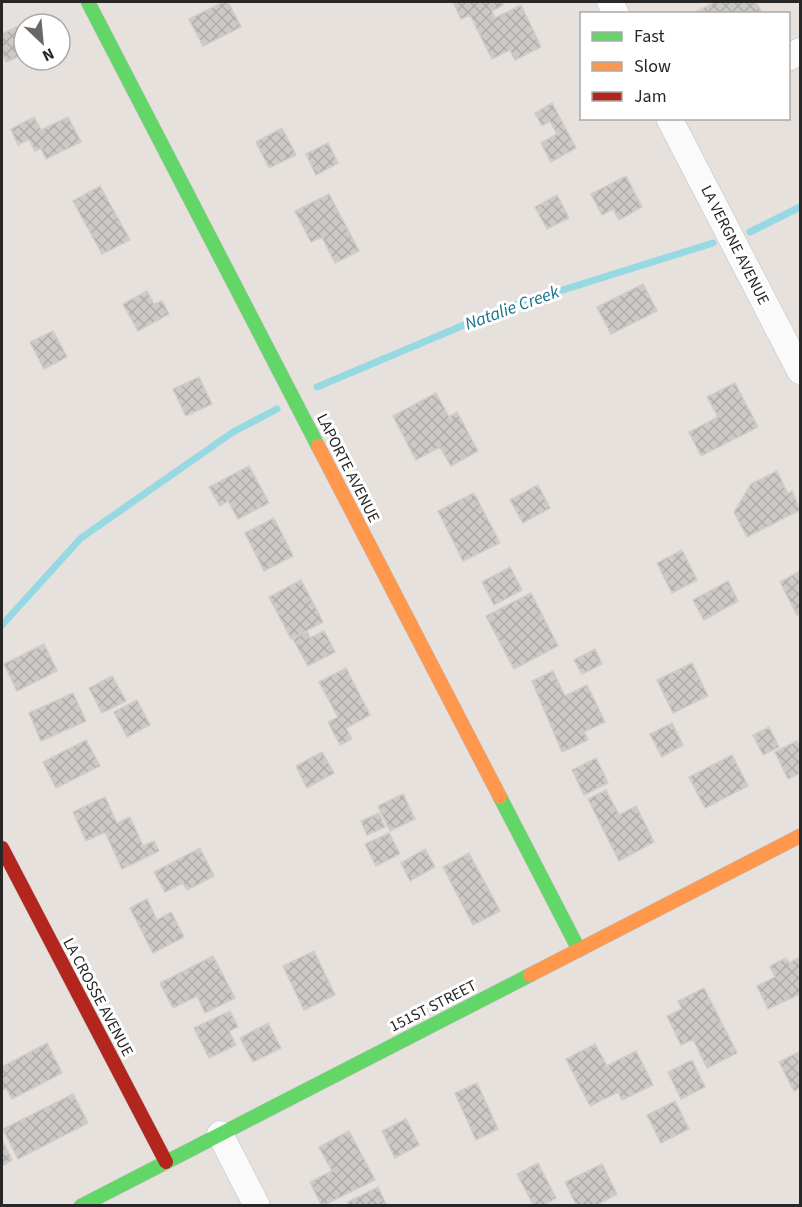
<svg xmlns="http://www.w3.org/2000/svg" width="802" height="1207" font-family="'Source Sans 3',sans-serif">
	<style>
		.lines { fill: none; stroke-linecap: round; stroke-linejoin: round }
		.stream { stroke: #96d9e2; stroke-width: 7 }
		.building { fill: url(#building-cross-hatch); stroke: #d0ccc8; stroke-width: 1.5 }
		.street-casing { stroke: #bfbebe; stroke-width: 27 }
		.fast-casing { stroke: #bfbebe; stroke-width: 15 }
		.slow-casing { stroke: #bfbebe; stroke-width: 15 }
		.jam-casing { stroke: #bfbebe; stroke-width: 15 }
		.street { stroke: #fbfafa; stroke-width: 26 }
		.fast { stroke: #63d668; stroke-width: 14 }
		.slow { stroke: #ff974d; stroke-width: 14 }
		.jam { stroke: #b3261e; stroke-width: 14 }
		.labels { text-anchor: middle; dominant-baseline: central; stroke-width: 6; stroke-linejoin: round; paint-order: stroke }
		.street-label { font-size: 16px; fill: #272727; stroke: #fff }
		.water-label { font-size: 18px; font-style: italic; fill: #17728b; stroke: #fff }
	</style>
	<defs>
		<pattern id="building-cross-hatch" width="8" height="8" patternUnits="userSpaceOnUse" patternTransform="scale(1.5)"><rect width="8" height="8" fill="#ccc9c6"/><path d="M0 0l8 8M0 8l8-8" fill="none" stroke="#afadaa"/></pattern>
	</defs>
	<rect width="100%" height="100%" fill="#e6e1dc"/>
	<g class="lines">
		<path class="stream" d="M750,232L800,207
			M317,387L502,309L713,243
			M2,625L81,538L233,432L277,409"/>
	</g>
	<path class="building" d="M223,2H228L241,27L203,46L189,19Z
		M453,2H502L503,5L492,11L495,18L521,5L541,47L515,60L510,50L492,59L470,15L461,19Z
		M715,2H756L761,11L757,14H692Z
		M19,26L24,38V54L6,62L2,52V34Z
		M552,103L576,148L551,162L541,143L557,134L550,121L542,126L535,113Z
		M34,117L41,130L68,117L81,142L46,159L41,148L35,151L29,139L18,145L11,129Z
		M282,128L296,155L269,168L256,142Z
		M328,143L338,163L316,175L306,154Z
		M626,176L642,207L619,220L613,209L602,215L591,194Z
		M100,186L130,240L102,254L73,201Z
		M329,194L359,251L335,263L322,237L311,242L295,211Z
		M557,195L569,218L547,229L535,207Z
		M643,284L657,311L611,334L597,307Z
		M147,291L154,304L162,301L169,314L138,331L123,304Z
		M53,331L67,357L44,369L30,342Z
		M199,377L212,404L186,416L173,389Z
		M735,383L758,427L701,456L689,432L718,417L707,397Z
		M436,393L449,417L457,412L478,451L451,466L440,447L416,460L393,416Z
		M249,466L269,503L238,519L228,501L220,506L209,487Z
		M777,471L788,494L792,491L800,510L747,537L734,512L751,484Z
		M538,485L550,508L523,523L510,500Z
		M474,493L500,543L463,561L438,511Z
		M274,518L293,556L264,571L245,533Z
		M682,550L697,580L672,593L657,563Z
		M510,567L522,590L494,605L482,582Z
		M800,571V613L797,615L780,582Z
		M301,580L323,622L291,639L269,597Z
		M728,581L738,601L704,620L693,600Z
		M531,593L558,646L514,669L486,616Z
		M307,631L310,638L324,631L335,652L308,666L293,639Z
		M44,644L57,671L17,691L4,664Z
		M595,649L602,664L582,674L574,660Z
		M692,663L708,696L673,713L657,680Z
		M346,668L370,715L346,728L352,739L340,745L328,722L338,717L319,682Z
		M553,671L565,696L587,685L605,722L584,732L588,740L562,752L532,681Z
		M112,676L126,701L102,713L89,688Z
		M73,693L86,721L41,741L29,713Z
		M137,700L150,725L127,737L114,712Z
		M672,723L683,745L662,757L650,734Z
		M769,727L779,747L763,755L753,735Z
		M86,740L100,766L56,788L43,762Z
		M797,741L800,748V773L788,779L775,752Z
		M322,752L334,773L307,788L296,766Z
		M732,755L748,786L705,808L689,777Z
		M596,758L608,783L584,795L572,770Z
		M606,790L619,815L636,806L654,842L619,861L588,799Z
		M403,794L415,819L390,831L378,806Z
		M105,797L117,823L130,817L143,846L154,841L159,851L122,869L105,832L86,841L73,812Z
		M379,813L385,827L367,835L361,821Z
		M389,833L400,854L376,866L365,844Z
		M200,848L214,876L187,890L183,883L165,892L154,872Z
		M425,849L435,867L410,881L401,863Z
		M469,853L500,911L473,925L443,867Z
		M147,899L157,920L171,912L184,937L153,953L130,908Z
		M314,951L335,995L304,1010L283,966Z
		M213,956L235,998L205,1013L197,996L173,1008L160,983Z
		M800,957V994L768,1009L757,986L775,977L770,966L786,958L789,963Z
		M704,988L737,1053L707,1068L693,1039L681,1045L667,1016L682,1009L678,1001Z
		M230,1011L238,1027L229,1031L236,1045L209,1058L194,1028Z
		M268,1023L281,1048L253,1062L240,1038Z
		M47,1043L62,1073L12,1099L6,1088L2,1090V1067Z
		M595,1044L607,1066L636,1051L653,1085L622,1100L618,1092L590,1106L566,1059Z
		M799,1052L800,1088L794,1091L779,1062Z
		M692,1060L705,1087L681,1099L668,1072Z
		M477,1083L498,1129L476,1140L455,1093Z
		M73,1094L88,1123L18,1159L3,1129Z
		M675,1101L689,1129L661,1143L647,1115Z
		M406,1119L419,1145L395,1158L382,1131Z
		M349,1131L375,1180L322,1206L310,1182L332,1171L319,1147Z
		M2,1140L12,1160L2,1166Z
		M538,1163L556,1198L542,1206H534L517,1174Z
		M602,1164L617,1194L595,1206H577L565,1182Z
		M378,1187L387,1206H349L348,1202Z"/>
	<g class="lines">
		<defs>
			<path id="street" d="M610,2L616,14
				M788,58L800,51
				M669,118L800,371
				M220,1134L257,1206"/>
			<path id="fast" d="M88,2L318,446
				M500,797L579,950
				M81,1206L530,975"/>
			<path id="slow" d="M318,446L500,797
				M530,975L800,836"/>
			<path id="jam" d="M2,848L166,1162"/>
		</defs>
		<use href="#street" class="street-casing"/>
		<use href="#fast" class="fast-casing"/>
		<use href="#slow" class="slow-casing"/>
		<use href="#jam" class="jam-casing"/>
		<use href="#street" class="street"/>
		<use href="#fast" class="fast"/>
		<use href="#slow" class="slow"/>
		<use href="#jam" class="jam"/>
	</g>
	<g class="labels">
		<g class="street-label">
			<text transform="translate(735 245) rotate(63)">LA VERGNE AVENUE</text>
			<text transform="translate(348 468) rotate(63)">LAPORTE AVENUE</text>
			<text transform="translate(98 997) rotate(62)">LA CROSSE AVENUE</text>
			<text transform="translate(433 1006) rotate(-27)">151ST STREET</text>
		</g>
		<g class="water-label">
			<text transform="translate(512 308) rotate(-20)">Natalie Creek</text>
		</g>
	</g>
	<rect width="802" height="1207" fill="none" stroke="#272727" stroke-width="6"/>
	<rect x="580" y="12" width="210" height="108" fill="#ffffff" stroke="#a9a9a9" stroke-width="1.5"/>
	<rect x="592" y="32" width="30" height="9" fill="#63d668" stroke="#a9a9a9" stroke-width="1.5"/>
	<text x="634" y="42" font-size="18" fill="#272727">Fast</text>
	<rect x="592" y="62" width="30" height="9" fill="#ff974d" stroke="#a9a9a9" stroke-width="1.5"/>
	<text x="634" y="72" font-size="18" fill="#272727">Slow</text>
	<rect x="592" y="92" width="30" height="9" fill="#b3261e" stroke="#a9a9a9" stroke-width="1.5"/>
	<text x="634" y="102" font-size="18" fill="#272727">Jam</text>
	<g transform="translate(42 42) rotate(154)"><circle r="28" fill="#ffffff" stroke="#a9a9a9" stroke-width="1.5"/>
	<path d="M0-4.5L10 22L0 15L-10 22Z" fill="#6a6866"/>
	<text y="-9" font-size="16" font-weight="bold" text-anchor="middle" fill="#272727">N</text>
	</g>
</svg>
